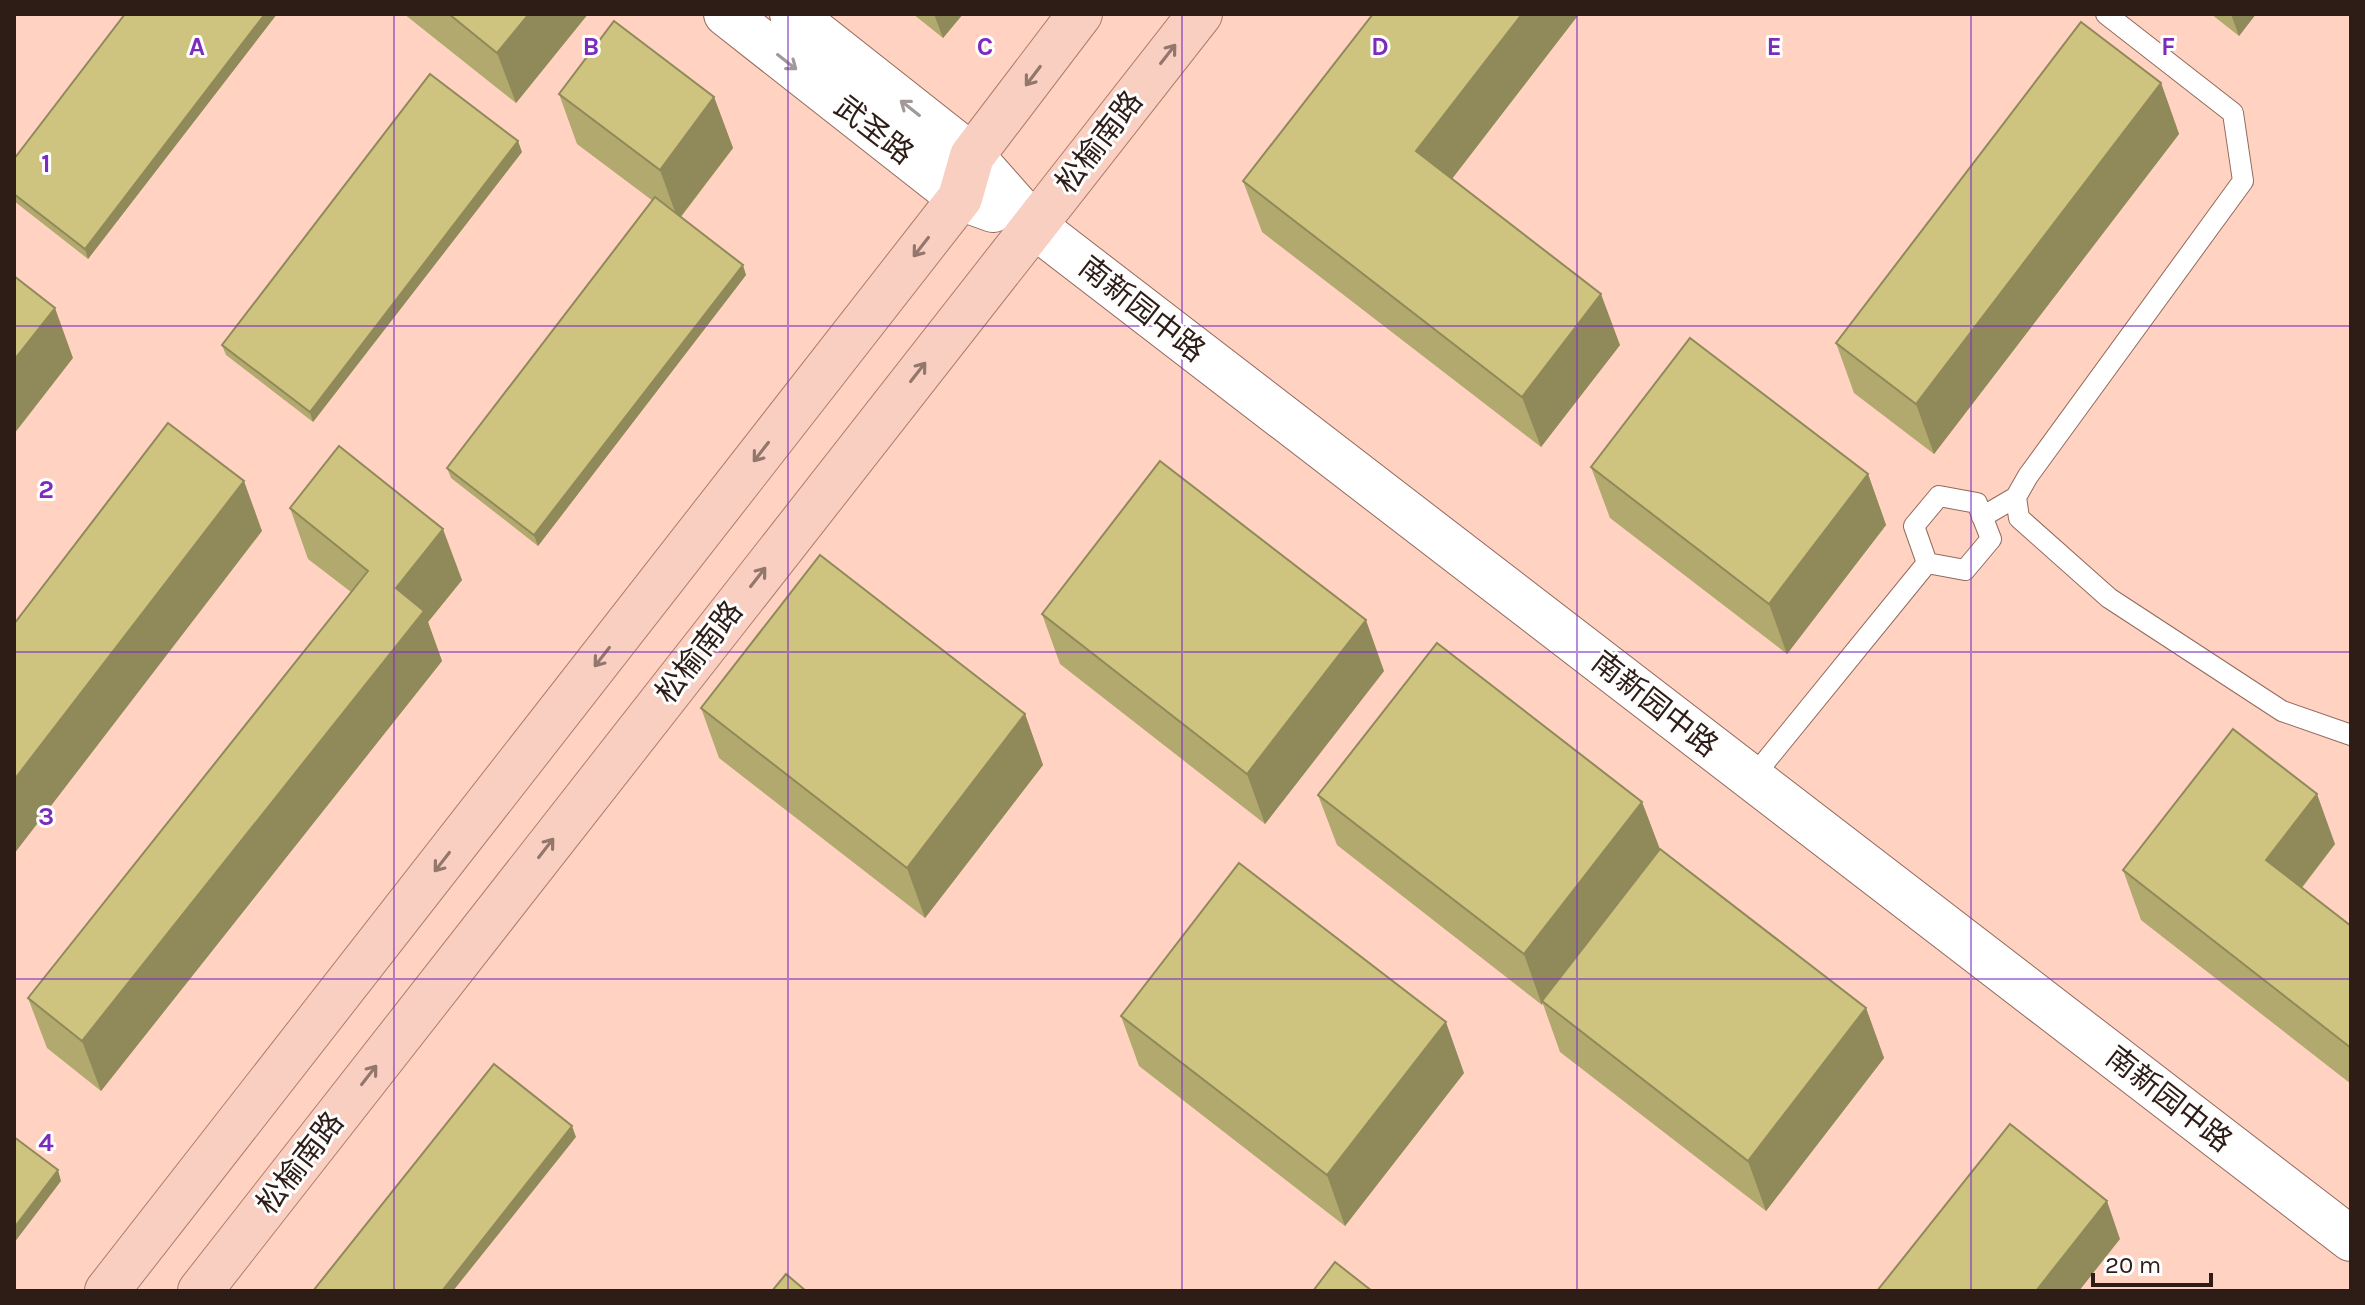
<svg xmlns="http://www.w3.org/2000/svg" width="2365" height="1305" font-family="Karla,'Noto Sans SC',sans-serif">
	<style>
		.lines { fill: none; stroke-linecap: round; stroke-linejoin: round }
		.lane-casing { stroke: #926a5c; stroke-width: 22 }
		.secondary-casing { stroke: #926a5c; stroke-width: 46 }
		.primary-casing { stroke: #af7c6a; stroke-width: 46 }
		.lane { stroke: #fff; stroke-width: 20 }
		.secondary { stroke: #fff; stroke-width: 44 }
		.primary { stroke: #f8cfc0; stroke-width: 44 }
		.wall { fill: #b1a96e }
		.shaded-wall { fill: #90895a }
		.building { fill: #cec480; stroke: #90895a; stroke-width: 2 }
		.oneway { stroke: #93766c }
		.oneway2 { stroke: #a19997 }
		.grid { fill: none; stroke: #7b2cbf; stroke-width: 2; stroke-opacity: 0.55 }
		.labels { text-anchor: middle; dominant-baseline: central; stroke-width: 6; stroke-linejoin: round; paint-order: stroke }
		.street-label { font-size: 30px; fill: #2e1d17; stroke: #fefefe }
		.grid-label { font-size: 26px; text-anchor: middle; font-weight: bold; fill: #7b2cbf; stroke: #fefefe; stroke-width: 6; stroke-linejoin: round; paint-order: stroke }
	</style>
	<rect width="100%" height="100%" fill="#ffd2c2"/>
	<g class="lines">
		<defs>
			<path id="lane" d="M2106,14L2233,113L2243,181L2028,476L2016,497L2019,518L2109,598L2282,711L2351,735
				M1939,496L1977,503L1991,539L1965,570L1927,563L1914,526Z
				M1982,517L2016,497
				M1752,778L1927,563"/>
			<path id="secondary" d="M726,14L960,198L993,210
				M792,14L972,156L1033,225L2351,1239"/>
			<path id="primary" d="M107,1291L960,198L972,156L1080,14
				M200,1291L1200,14"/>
		</defs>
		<use href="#lane" class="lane-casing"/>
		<use href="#secondary" class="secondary-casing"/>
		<use href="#primary" class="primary-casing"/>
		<use href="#lane" class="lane"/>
		<use href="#secondary" class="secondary"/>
		<use href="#primary" class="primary"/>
	</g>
	<path class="wall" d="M125,14H277L88,259L14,201V159Z
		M404,14H588L516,103Z
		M913,14H963L943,38Z
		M1579,14L1452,179L1620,345L1541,447L1262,232L1243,181Z
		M2211,14H2256L2239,36Z
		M2161,83L2179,134L1934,454L1854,393L1836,343Z
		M559,94L714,97L733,148L681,217L746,275L538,546L451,478L447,468L653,201L577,144Z
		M522,152L313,422L226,355L222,345Z
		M1591,467L1868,474L1886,525L1787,654L1610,518Z
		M290,508L462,580L428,622L442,661L101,1091L47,1048L28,998L351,592L308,559Z
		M1042,614L1384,671L1265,824L1060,664Z
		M701,708L1025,714L1043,765L925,918L719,758Z
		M1318,795L1642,802L1660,850L1866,1008L1884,1058L1766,1211L1560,1052L1543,1004L1542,1005L1337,845Z
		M2335,844L2302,888L2351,926V1084L2141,920L2123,870Z
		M1121,1016L1464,1073L1345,1226L1139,1066Z"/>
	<path class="shaded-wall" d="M265,14H277L88,259L85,249Z
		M529,14H588L516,103L497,53Z
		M934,14H963L943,38Z
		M1522,14H1579L1434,202L1416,151Z
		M2231,14H2256L2239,36Z
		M2161,83L2179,134L1934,454L1916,404Z
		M714,97L733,148L678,220L660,170Z
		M518,141L522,152L313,422L310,412Z
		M743,265L746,275L538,546L534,535Z
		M1601,294L1620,345L1541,447L1522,397Z
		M55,308L73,358L14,434V360Z
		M1868,474L1886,525L1787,654L1769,604Z
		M244,481L262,531L14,854V780Z
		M443,529L462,580L428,622L442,661L101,1091L82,1041L396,588Z
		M1366,620L1384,671L1265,824L1247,774Z
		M1025,714L1043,765L925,918L907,868Z
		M2317,794L2335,844L2284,910L2266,860Z
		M1642,802L1661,852L1542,1001V1005L1524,954Z
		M1866,1008L1884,1058L1766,1211L1748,1161Z
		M1446,1022L1464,1073L1345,1226L1327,1175Z
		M572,1126L576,1137L453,1291H442Z
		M58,1170L61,1181L14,1243V1228Z
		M2107,1201L2120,1239L2079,1291H2036Z"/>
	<path class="building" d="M125,14H265L85,249L14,194V159Z
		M449,14H529L497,53Z
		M1373,14H1522L1416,151L1601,294L1522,397L1243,181Z
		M614,21L714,97L660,170L559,94Z
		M2081,22L2161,83L1916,404L1836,343Z
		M430,74L518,141L310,412L222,345Z
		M655,197L743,265L534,535L447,468Z
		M14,276L55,308L14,360Z
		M1690,338L1868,474L1769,604L1591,467Z
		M168,423L244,481L14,780V624Z
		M339,446L443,529L396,588L424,611L82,1041L28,998L368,571L290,508Z
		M1160,461L1366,620L1247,774L1042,614Z
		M820,555L1025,714L907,868L701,708Z
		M1437,643L1642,802L1524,954L1318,795Z
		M2233,729L2317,794L2266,860L2351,926V1048L2123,870Z
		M1660,849L1866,1008L1748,1161L1542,1001Z
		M1239,863L1446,1022L1327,1175L1121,1016Z
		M494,1064L572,1126L442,1291H313Z
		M2010,1124L2107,1201L2036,1291H1877Z
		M14,1137L58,1170L14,1228Z
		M1335,1262L1372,1291H1313Z
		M786,1274L806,1291H772Z"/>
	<defs><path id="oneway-shaft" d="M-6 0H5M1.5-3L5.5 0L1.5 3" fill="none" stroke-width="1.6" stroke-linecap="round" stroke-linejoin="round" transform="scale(2)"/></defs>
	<g class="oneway">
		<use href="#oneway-shaft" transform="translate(1168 54) rotate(-52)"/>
		<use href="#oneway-shaft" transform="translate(1033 76) rotate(127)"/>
		<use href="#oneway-shaft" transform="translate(921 247) rotate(128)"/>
		<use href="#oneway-shaft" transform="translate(918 372) rotate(-52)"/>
		<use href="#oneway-shaft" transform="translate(761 452) rotate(128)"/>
		<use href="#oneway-shaft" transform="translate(758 577) rotate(-52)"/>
		<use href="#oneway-shaft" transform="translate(602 657) rotate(128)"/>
		<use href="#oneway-shaft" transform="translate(546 848) rotate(-52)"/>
		<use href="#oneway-shaft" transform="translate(442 862) rotate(128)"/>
		<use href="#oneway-shaft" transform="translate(369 1075) rotate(-52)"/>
	</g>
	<g class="oneway2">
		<use href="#oneway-shaft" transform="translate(787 62) rotate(38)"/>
		<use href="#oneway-shaft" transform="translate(910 108) rotate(-142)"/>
	</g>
	<path class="grid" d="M394,14V1291M788,14V1291M1182,14V1291M1577,14V1291M1971,14V1291M14,326H2351M14,652H2351M14,979H2351"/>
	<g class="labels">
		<g class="street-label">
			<text transform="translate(874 130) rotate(38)">武圣路</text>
			<text transform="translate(1099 142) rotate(-52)">松榆南路</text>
			<text transform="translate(1142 309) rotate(38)">南新园中路</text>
			<text transform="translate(699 652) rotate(-52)">松榆南路</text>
			<text transform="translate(1655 704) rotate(38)">南新园中路</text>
			<text transform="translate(2169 1099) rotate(38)">南新园中路</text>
			<text transform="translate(300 1163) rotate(-52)">松榆南路</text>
		</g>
	</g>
	<g class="grid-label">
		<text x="197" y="55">A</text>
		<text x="591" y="55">B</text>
		<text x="985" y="55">C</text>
		<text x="1380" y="55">D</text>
		<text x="1774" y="55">E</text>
		<text x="2168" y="55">F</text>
		<text x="46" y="172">1</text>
		<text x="46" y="498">2</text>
		<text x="46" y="825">3</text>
		<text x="46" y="1151">4</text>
	</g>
	<rect width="2365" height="1305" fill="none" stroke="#2e1d17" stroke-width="32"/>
	<path d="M2093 1273v12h118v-12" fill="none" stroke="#2e1d17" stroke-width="4"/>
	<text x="2105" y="1273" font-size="24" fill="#2e1d17" stroke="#fefefe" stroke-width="6" paint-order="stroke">20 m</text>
</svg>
